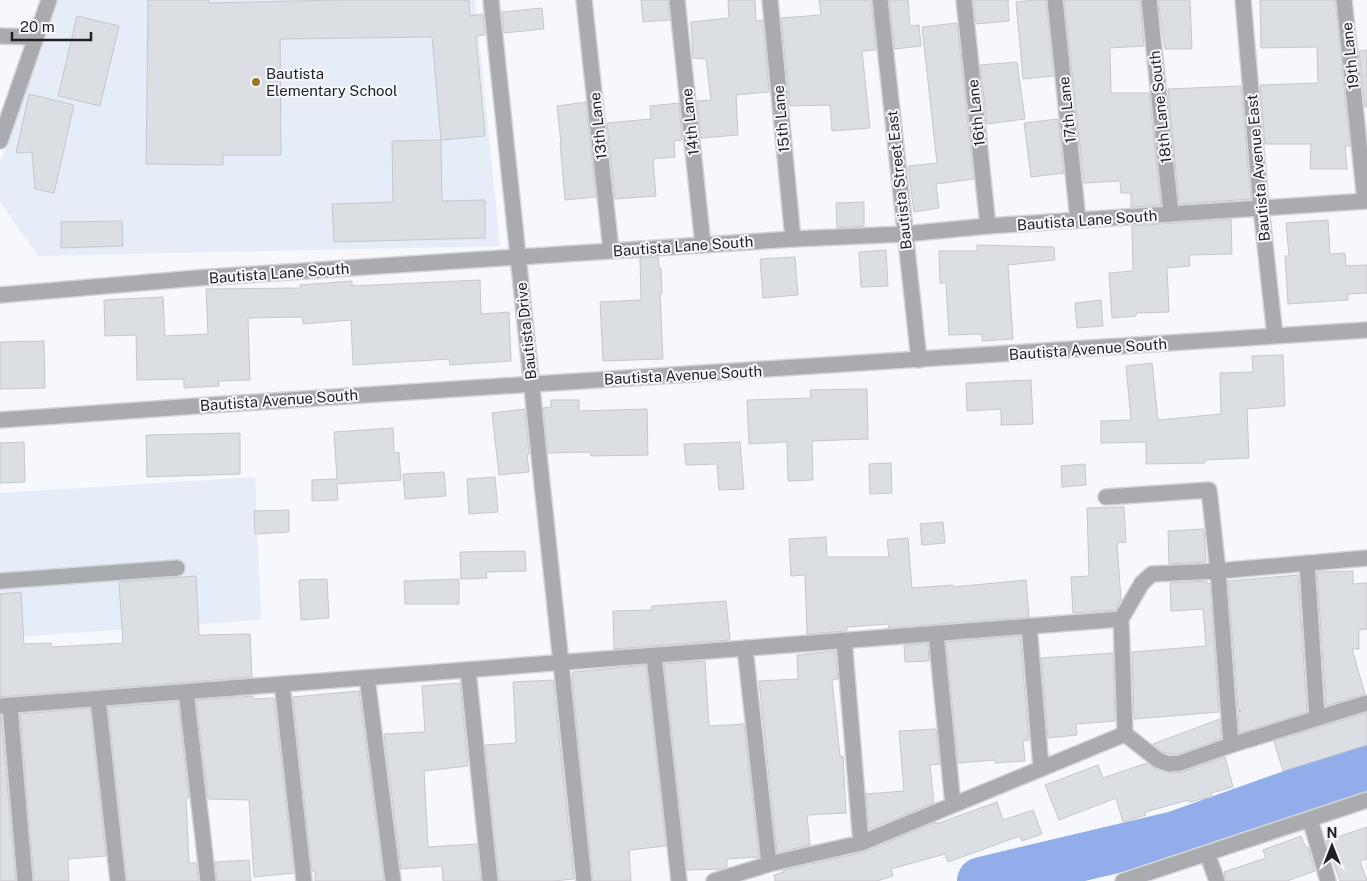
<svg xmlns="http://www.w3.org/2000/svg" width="1367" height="881" font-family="'Public Sans',sans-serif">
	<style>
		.built { fill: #e6ecf8 }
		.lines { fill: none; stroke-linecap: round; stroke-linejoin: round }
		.river { stroke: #92adea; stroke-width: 48 }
		.building { fill: #dbdee3; stroke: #c4c7cc }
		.minor-casing { stroke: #d4d5db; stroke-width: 18 }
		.minor { stroke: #aaabae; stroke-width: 15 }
		.poi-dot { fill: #9c7a25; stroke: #f6f8fe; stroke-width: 2 }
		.labels { text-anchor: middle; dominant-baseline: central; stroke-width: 4; stroke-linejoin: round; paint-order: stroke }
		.street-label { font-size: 15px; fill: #1f2022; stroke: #f6f8fe }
		.poi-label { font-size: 15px; fill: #1f2022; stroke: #f6f8fe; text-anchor: start }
	</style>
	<rect width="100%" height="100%" fill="#f6f8fe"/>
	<path class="built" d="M58,0H475L500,246L38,256L0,202V164Z
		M255,477L261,620L0,638V493Z"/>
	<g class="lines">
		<path class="river" d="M981,881L1175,835L1367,767"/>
	</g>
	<path class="building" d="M148,0H209V3L338,0H469L470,16L483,14L485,35L476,36L485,136L441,140L432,37L280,39L281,155H223V165L146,164Z
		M641,0H668L670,20L643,22Z
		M728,0H755L756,21L763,20L769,92L736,95L738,135L701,138L697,101L711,100L706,59L693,58L691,22L729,18Z
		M819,0H871L876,50L862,51L870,128L832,131L830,105L790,106L781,18L821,15Z
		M889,0H908L910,26L919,25L921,46L895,49Z
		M973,0H1008L1009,21L976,24Z
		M1034,0H1046L1054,76L1023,79L1016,2Z
		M1064,0H1140L1144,46L1110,48L1111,93H1149L1161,205L1131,207V193H1121L1120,181L1084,183Z
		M1158,0H1190L1192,49H1165Z
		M1260,0H1335L1350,144V146H1345L1347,169H1310L1311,144H1265L1260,85L1318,83L1317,47L1261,48Z
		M542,8L544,29L504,33L502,12Z
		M77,16L119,26L100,106L58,96Z
		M957,23L974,179L936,184L939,208L914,212L908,166L937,163L922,27Z
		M1367,50V107H1365L1359,51Z
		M1017,62L1025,119L987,124L980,65Z
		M1241,86L1251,199L1179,204L1168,89Z
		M29,94L74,105L54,193L35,189L32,152L16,153Z
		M586,102L596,197L565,200L560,143H561L557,106Z
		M679,103L682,140L674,141L675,157L653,159L656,196L615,199L607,123L651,119L650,106Z
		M1058,119L1064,173L1031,177L1024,123Z
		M441,140L442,201L485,200V238L334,242L332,204L393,202L392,141Z
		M864,202V226L837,228L836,203Z
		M1231,219L1232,254L1189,255L1190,266L1167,268L1169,312L1136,313V316L1112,318L1109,273L1133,271L1132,226Z
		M1328,220L1330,254L1345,253L1346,266L1367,265V293L1348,294V300L1288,304L1285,256H1289L1286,223Z
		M122,221L123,246L61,248V222Z
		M977,245L1054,247L1055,260L1008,265L1013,339L982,341V334L949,335L946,283H940L939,251H977Z
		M886,250L888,286L861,287L859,252Z
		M658,257L659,268H661L662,294H660L663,359L603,361L600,302L641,300L640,258Z
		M795,257L798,295L763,298L760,259Z
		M480,280L481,314L509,312L511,361L450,365L449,359L353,365L351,320L303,324L302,317L248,318L250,380L218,381L219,386L184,388V379L137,380L136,335L105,336L104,300L163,297L165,336L208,334L206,289L300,288V285L352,281V286Z
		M1101,300L1103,326L1077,328L1075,303Z
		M44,341L45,388L0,389V342Z
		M1283,355L1285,406L1247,409L1249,458L1205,460V463L1146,464V442L1101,443V421L1131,420L1126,366L1152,363L1158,420L1221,414L1220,373L1253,372L1252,356Z
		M1031,380L1033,424L1001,425V409L967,411L966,383Z
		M867,389L868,439L812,441L813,480L788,481L787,442L749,444L747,400L811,398L810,390Z
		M551,400H579V411L647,409L648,455L591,456L590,452L548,453L543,408L551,407Z
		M525,409L529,454H527L529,472L499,475L492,413Z
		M393,428L394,453L399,452L401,480L337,484L338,500L312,501V480L337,479L334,432Z
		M240,433V474L147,477L146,435Z
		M24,442L25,482L0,483V443Z
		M740,442L744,489L719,490L717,464L686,465L684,444Z
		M891,463L892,493L870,494L869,464Z
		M1085,464L1086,485L1062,487L1061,466Z
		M444,472L446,496L405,499L403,474Z
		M495,477L498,512L469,514L467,479Z
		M1124,507L1126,542L1117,543L1121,600L1115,610L1073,613L1071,577L1089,576L1087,508Z
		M289,510V532L255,534L254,511Z
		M943,522L945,543L922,545L920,524Z
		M1204,529L1206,562L1169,564L1168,531Z
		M826,537L827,557H889L887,540L908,538L912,588L953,585V587L1026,580L1029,617L889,628L888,624L847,627V631L807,634L805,575L791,576L789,539Z
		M525,551L526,571L486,572L487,578L461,579L460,552Z
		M1353,571V584L1367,583V629L1359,630V649H1352L1365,694L1326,706L1317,572Z
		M1298,575L1307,712L1239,733L1238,712L1241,711L1238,710L1228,581Z
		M196,576L199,635L250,634L252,677L0,697V594L21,592L24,644L51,643L52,647L123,643L119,582Z
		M327,579L329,618L301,620L299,580Z
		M459,579V604H405L404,581Z
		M1207,581V584L1210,583L1219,712L1134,719L1132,652L1206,646L1203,609L1171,611L1170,583Z
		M726,601L730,640L614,649L613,611L652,610V606Z
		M1020,636L1029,740L1023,741L1025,761L995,763V760L958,763L946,642Z
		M928,643L929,661L905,662L904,645Z
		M835,651L838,679L832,680L840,756H843L846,813L807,815L810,845L777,853L759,681L798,679L797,655Z
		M1113,653L1115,721L1076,724L1077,735L1048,738L1041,658Z
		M705,661L709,726L744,724L759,857L727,859V867L722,869L687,870L664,664Z
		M646,665L666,846L629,850L631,881H593L572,679L573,672Z
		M553,680L574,879L553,881H499L485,745L516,743L513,682Z
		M460,683L468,766L424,771L428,847L477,844L481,881H443L442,866L401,869L384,734L425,732L422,686Z
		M359,691L384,881H315V871H312L293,697Z
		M253,696V699L274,698L294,873L254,877L249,800L208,799L196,700Z
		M178,702L189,798H186L189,863H196L199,881H127L108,707Z
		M90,708L106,856L68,859L69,881H34L20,714Z
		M1367,713V745L1283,771L1274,741Z
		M0,715H1L16,881H0Z
		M1220,719L1221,739L1178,754H1170L1163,752L1153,744Z
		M936,729L940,764L930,765L934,803L869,829L866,794L904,791L899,731Z
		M1225,757L1233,787L1211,793L1212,797L1189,802L1188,800L1145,812L1146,815L1123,822L1116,798L1059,820L1045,785L1098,765L1103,778L1147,763L1155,769L1170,773L1183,772Z
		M997,802L1003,820L1033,810L1042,834L1022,841L1020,836L948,862L945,854L891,869L893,876L877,881H775L774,875L784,872L783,870L864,852L936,822V824Z
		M1367,827V859L1360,861L1367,881H1340L1326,841Z
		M1301,836L1306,848L1308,847L1315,871L1287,881H1226L1224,872L1266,858L1263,850Z
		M249,860L251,881H217L215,862Z"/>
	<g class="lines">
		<defs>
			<path id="minor" d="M491,0L584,881
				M584,0L611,251
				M677,0L703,245
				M770,0L793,239
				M880,0L919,360
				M964,0L988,226
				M1055,0L1078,220
				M1149,0L1171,214
				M1243,0L1261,208L1275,336
				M1344,0L1365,201
				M0,36L35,37
				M0,141L49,0
				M0,295L197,278L793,239L905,234L988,226L1367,201
				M0,420L211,405L1367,330
				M1106,497L1209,490L1218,571L1231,745
				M1307,563L1317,718
				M0,581L177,568
				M1029,626L1041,767
				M936,633L953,805
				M844,640L861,843
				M745,648L769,864
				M654,656L679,881
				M468,670L490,881
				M367,678L393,881
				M282,684L304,881
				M186,692L208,881
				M98,699L118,881
				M0,706L1121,619L1142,583L1152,574L1218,571L1367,558
				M10,706L25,881
				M1125,734L1158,760L1169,764L1180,763L1231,745L1367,703
				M1310,819L1328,881
				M1207,853L1217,881
				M714,881L769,864L861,843L1125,734L1121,619
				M1123,881L1367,800"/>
		</defs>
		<use href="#minor" class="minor-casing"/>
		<use href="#minor" class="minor"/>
	</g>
	<circle class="poi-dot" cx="256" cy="82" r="5"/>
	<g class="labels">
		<g class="street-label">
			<text transform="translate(1350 56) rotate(-96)">19th Lane</text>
			<text transform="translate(1160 107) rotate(-96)">18th Lane South</text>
			<text transform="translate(1067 110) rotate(-96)">17th Lane</text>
			<text transform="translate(976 113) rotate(-96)">16th Lane</text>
			<text transform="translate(781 119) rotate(-95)">15th Lane</text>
			<text transform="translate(690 122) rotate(-96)">14th Lane</text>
			<text transform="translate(598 126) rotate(-96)">13th Lane</text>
			<text transform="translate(1258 168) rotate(-95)">Bautista Avenue East</text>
			<text transform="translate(899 180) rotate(-96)">Bautista Street East</text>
			<text transform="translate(1087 220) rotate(-4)">Bautista Lane South</text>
			<text transform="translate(683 246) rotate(-4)">Bautista Lane South</text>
			<text transform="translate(279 273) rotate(-4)">Bautista Lane South</text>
			<text transform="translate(526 331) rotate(-96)">Bautista Drive</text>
			<text transform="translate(1088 349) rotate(-4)">Bautista Avenue South</text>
			<text transform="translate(683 375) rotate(-3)">Bautista Avenue South</text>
			<text transform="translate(279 400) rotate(-4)">Bautista Avenue South</text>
		</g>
		<g class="poi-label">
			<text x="266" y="73">Bautista<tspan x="266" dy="17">Elementary School</tspan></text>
		</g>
	</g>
	<g transform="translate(1332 846)" stroke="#f6f8fe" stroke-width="4" paint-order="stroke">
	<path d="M0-4L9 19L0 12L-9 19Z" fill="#1f2022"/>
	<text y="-8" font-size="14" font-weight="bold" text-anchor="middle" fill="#1f2022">N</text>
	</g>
	<path d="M12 32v8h79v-8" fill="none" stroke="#1f2022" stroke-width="2.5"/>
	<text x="20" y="32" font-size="15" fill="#1f2022" stroke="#f6f8fe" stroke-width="4" paint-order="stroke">20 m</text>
</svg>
